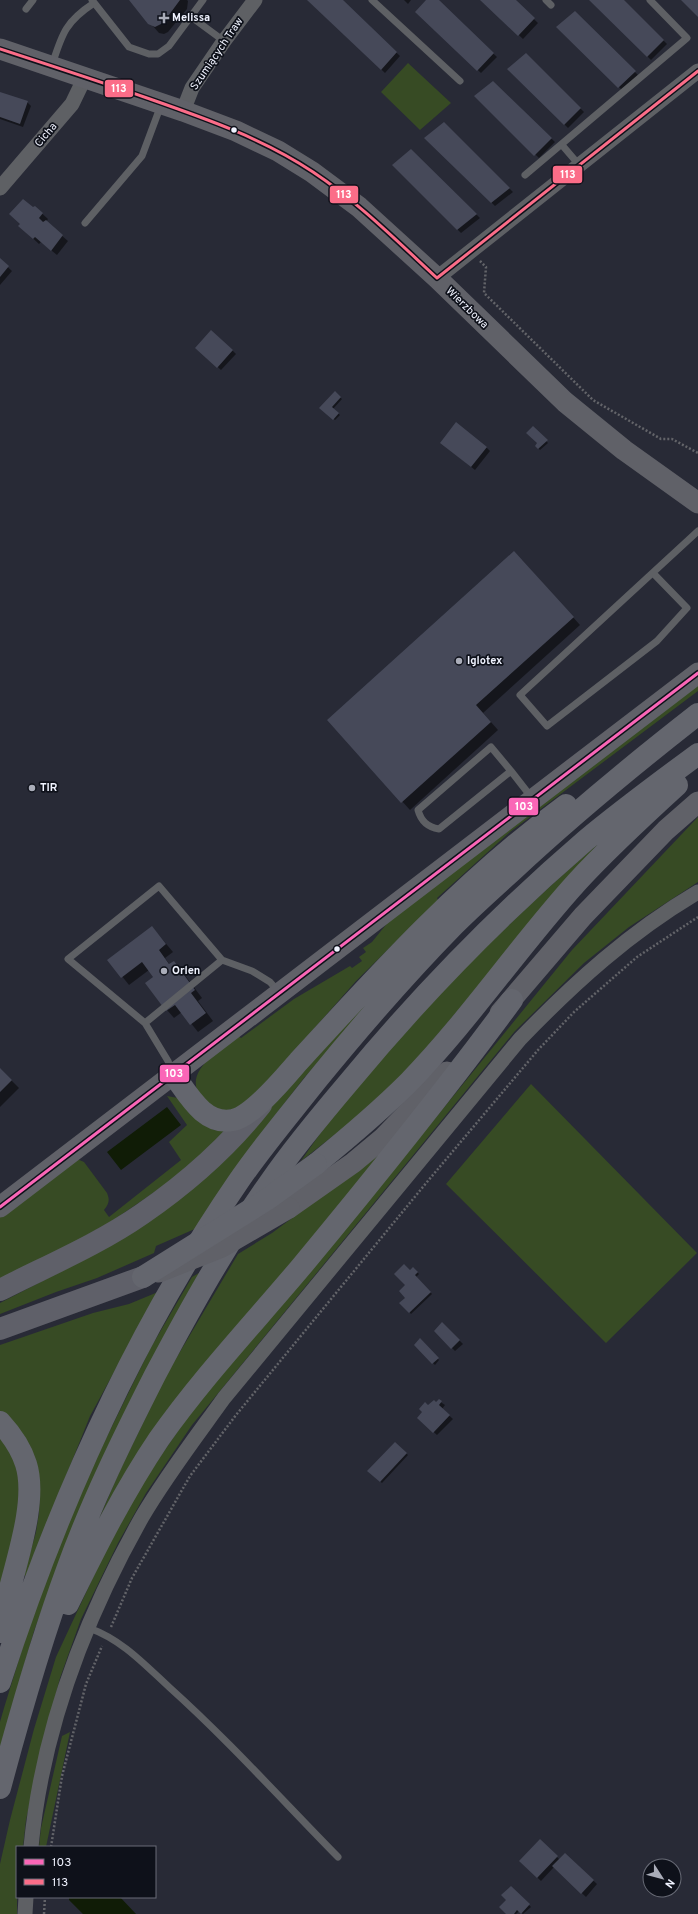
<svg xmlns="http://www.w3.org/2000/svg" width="698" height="1914" font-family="Overpass,sans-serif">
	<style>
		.green { fill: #374b24 }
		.water { fill: #101c06 }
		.shadow { fill: #0007 }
		.building { fill: #464959 }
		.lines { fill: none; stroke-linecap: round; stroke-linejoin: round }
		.path { stroke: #636469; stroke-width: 2.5; stroke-dasharray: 2 2; stroke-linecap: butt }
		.lane { stroke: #5e6064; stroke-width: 7 }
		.street { stroke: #5e6064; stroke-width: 15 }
		.secondary { stroke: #606168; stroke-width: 21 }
		.primary { stroke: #5f6069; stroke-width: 22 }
		.highway { stroke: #64666e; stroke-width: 22 }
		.secondary-bridge { stroke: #606168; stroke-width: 21 }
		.highway-bridge { stroke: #64666e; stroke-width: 22 }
		.bus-1-casing { stroke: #0e111a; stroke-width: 6 }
		.bus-2-casing { stroke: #0e111a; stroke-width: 6 }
		.bus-1 { stroke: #fa66b7; stroke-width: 3 }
		.bus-2 { stroke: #fb6d88; stroke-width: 3 }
		.poi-dot { fill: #aaadb9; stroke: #0e111a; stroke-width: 1.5 }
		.bus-dot { fill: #f0f3ff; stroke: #0e111a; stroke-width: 1.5 }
		.labels { text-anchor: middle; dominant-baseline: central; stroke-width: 3.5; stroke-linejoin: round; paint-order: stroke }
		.poi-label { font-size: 11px; font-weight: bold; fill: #f0f3ff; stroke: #0e111a; text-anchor: start }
		.street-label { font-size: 11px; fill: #f0f3ff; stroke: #0e111a }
		.line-badge { stroke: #0e111a; stroke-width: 1.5 }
		.badge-label { font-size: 11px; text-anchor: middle; font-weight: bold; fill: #fff }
	</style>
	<rect width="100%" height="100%" fill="#282a36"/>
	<path class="green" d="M408,63L451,103L420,130L381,92Z
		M698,684V691L510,832L437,898L438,900L356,981L246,1106L220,1112C214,1108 207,1103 202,1098C180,1073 222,1048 238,1036L241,1038L294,999L350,966L352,968L362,961L359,957L366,952L363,948L372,942L389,921Z
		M698,817V882L629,927L584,963L515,1031L192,1425L146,1493L118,1543L81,1619L60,1678L45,1736L26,1820L23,1847H17V1914H0V1864L10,1820L34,1729L56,1657L110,1541L139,1488L201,1397L355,1217L572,950Z
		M600,842L416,1060L386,1091L347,1125L301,1161C314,1142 327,1123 342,1105C419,1009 508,922 600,842Z
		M438,925L304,1078L269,1123L197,1228L156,1246L154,1253L97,1278L56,1292L0,1314V1303L58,1273L130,1232Z
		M531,1084L697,1253L606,1343L446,1184Z
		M167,1096L178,1098L205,1125L214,1130L228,1131L188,1169L112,1221L64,1248L0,1279V1217L77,1159L84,1162L107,1193C110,1200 109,1204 104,1210L109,1217L181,1160L169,1142L187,1125Z
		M385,1149L96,1526L120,1470L168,1372L238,1254L272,1233Z
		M204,1270L65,1548L34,1631L0,1748V1722L4,1708L28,1630L58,1545L90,1471L150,1349L192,1277Z
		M158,1292L90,1416L26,1576L24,1575L36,1532L39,1513L40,1486L9,1418L0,1411V1345L93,1313L129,1304Z
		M0,1433L9,1444L23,1485L0,1603Z
		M70,1732L46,1847H39L41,1828L62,1736Z"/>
	<path class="water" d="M167,1107L181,1125L121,1170L107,1152Z
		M69,1897H120L136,1914H83L69,1900Z"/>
	<path class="shadow" d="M132,0H187L188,1L187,9L168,32L164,34L159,33L152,25Z
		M308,0H341L400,56L385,73Z
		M404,0H411L408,4Z
		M427,0H437L497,57L481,73L416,12Z
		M481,0H514L538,23L523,39Z
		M591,0H623L667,44L651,60Z
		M575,13L638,75L623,91L558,27Z
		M526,54L584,112L568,128L509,69Z
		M493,82L555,142L539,158L476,96Z
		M0,93L27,102L31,106L23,127L0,119Z
		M444,123L513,192L495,206L426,138Z
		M411,150L480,218L461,233L393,165Z
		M35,207L48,219L46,222L68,241L57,255L41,242L39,244L25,231L32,209Z
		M0,260L12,271L0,285Z
		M232,350L236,354L221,370L200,351Z
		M335,393L342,399L333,409L340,415L335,420L321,408Z
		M533,427L548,443L540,450L536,446L538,444Z
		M445,446L486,447L490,451L475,470Z
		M522,560L580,625L483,713L498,730L410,810L328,720Z
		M152,927L173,952L165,958L170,965L173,962L181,970L202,998L198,1001L213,1021L198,1032L182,1012L174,1018L167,1010L146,983L154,977L149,970L129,985L109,960Z
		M0,1069L19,1088L0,1107Z
		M413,1268L419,1274L416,1277L432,1294L411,1314L401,1303L406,1298V1285L410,1272Z
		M442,1323L463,1344L455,1351L435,1331Z
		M420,1340L439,1360L435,1365L415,1345Z
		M439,1401L445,1405L442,1409L453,1419L437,1435L418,1418L428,1407Z
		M395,1443L408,1455L382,1483L368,1471Z
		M540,1840L560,1860L565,1854L597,1884L586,1897L554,1867L541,1881L520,1861Z
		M511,1887L531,1907L523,1914L519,1911L516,1914H508V1900Z"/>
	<path class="building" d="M129,0H180L163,23L155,27L148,24Z
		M307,0H343L397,52L381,70Z
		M426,0H439L494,53L477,71L415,12Z
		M480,0H516L535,18L518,36Z
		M589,0H624L664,40L647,57Z
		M681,0H698V17Z
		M575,11L636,71L618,88L556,27Z
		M526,53L581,108L564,125L507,69Z
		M493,81L552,138L534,156L474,96Z
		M0,92L28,101L20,124L0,117Z
		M444,122L510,188L491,203L424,138Z
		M411,149L477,214L457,230L392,165Z
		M23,199L33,207L35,206L43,213L39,218L43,222L46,220L63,235L51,251L35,237L33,239L18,226L20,224L9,214Z
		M0,258L9,266L0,277Z
		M211,330L233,350L217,368L195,348Z
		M335,391L341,397L332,407L339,413L333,420L319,408Z
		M456,422L487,447L471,467L440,443Z
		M533,426L548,440L538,449L535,446L537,443L526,433Z
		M514,551L574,617L476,705L491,722L401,803L327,720Z
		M152,926L166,944L159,950L169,964L174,961L195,990L191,993L206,1013L190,1025L175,1005L166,1011L145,983L153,977L142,962L121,978L107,960Z
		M0,1068L12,1080L0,1092Z
		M404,1264L410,1270L413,1267L418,1272L415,1275L431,1292L409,1313L399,1303L405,1298L399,1291L405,1285L394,1274Z
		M442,1322L460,1340L451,1349L434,1331Z
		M420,1338L439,1358L432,1364L414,1345Z
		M439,1399L442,1401L439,1405L450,1415L433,1433L417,1418L422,1412L419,1409L425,1402L428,1405L434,1400L436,1402Z
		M395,1442L407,1453L380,1482L367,1471Z
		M540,1839L558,1856L537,1878L519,1861Z
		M565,1853L594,1880L581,1894L552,1866Z
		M511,1886L530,1904L521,1914L517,1910L514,1914H506L499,1907L506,1900L501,1895Z"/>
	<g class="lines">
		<path class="path" d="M480,261L486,267L484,293L593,400L661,439H672L698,453
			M111,1627L132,1578L190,1476L236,1415L427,1182L538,1050L574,1012L637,957L698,917
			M51,1847L62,1776L86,1684L102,1646
			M44,1914L45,1897"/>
		<path class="lane" d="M92,0L129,47L149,54H158L169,46L203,0
			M372,0L460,81
			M546,0L551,5
			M26,9L33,0
			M190,16L224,41
			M52,65C62,34 65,22 94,3
			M562,145L580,166
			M525,175L687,38L650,0
			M85,223L142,156L161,105
			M653,573L687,608L657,641L547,726L520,695L698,531
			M511,771L491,747L418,810C421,821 427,827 439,829L511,771L532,798
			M145,1023L222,960
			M172,1072L168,1061L145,1023L68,959L159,886L222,960L252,971L270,982L278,991
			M89,1628C122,1640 143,1663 169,1687C228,1740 282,1800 338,1857"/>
		<path class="street" d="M183,111L192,88L224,41L255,0
			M0,188L72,104L85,77
			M437,278L698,71
			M31,1847C42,1731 85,1618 142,1517C166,1476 196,1437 224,1398L520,1039C574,983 630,932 698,892
			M25,1914L26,1897"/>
		<path class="secondary" d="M0,49L183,111L236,131L278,151L312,172L359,207L437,278L565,402L624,450L698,503
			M500,1013L583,916L666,830L698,802
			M0,1207L698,673
			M289,1208L353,1163L383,1138L447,1072"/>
		<path class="primary" d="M0,1290C47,1266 99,1244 142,1214C187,1183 227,1148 261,1105
			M0,1329L143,1277"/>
		<path class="highway" d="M173,1074C188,1094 204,1126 233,1120C253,1116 284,1078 298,1062C382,970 465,879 566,805
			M316,1164C348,1138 380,1111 409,1082C470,1019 519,946 577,882C608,848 643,816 677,785
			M0,1422C11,1434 21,1448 26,1464C40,1508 7,1584 0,1632
			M68,1604C96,1547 124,1491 159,1439C202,1378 253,1324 301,1267C374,1179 445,1091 512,1000
			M0,1682C57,1506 133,1335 238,1182C262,1147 290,1114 316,1081C360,1027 405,975 454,925C472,907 492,889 512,871C571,816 634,764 698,714
			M0,1788C20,1713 41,1640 68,1567C92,1501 123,1438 155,1375C190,1309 226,1244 270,1182C294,1147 321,1115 349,1082C421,995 500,914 586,840C622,810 660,782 698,754"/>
		<path class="secondary-bridge" d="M159,1272L222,1247L289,1208"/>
		<path class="highway-bridge" d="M143,1277L266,1200L316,1164"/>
		<defs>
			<path id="bus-1" d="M0,1207L698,673"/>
			<path id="bus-2" d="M0,49C49,65 98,81 147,98C204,118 262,138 313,172C358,202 397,241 437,278
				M437,278L698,71"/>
		</defs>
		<use href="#bus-1" class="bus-1-casing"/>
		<use href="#bus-2" class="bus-2-casing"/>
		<use href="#bus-1" class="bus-1"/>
		<use href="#bus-2" class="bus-2"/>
	</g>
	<g class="poi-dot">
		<path d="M162 12h4v4h4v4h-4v4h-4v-4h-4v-4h4z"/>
		<circle cx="459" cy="661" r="4"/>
		<circle cx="32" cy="788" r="4"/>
		<circle cx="164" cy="971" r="4"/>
	</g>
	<g class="bus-dot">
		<circle cx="234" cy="130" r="3.5"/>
		<circle cx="337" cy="949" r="3.5"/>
	</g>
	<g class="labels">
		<g class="poi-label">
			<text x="172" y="18">Melissa</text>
			<text x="467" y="661">Iglotex</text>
			<text x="40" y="788">TIR</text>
			<text x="172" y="971">Orlen</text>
		</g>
		<g class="street-label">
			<text transform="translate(217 54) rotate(-56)">Szumiących Traw</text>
			<text transform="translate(46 135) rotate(-50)">Cicha</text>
			<text transform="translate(467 308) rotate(44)">Wierzbowa</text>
		</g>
	</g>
	<g class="line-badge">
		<rect x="104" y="79" width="30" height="19" rx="4" fill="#fb6d88"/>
		<rect x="552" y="165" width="31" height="19" rx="4" fill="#fb6d88"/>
		<rect x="329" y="185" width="30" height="19" rx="4" fill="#fb6d88"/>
		<rect x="508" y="797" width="31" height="19" rx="4" fill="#fa66b7"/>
		<rect x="159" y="1064" width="31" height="19" rx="4" fill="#fa66b7"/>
	</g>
	<g class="badge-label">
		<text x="119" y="92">113</text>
		<text x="568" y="178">113</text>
		<text x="344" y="198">113</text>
		<text x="524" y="810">103</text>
		<text x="174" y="1077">103</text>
	</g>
	<rect x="16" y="1846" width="140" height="52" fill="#0e111a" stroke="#686b76"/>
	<rect x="24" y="1859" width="20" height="6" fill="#fa66b7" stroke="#686b76"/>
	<text x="52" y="1866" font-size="12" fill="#f0f3ff">103</text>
	<rect x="24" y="1879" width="20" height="6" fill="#fb6d88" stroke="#686b76"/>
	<text x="52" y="1886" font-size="12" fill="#f0f3ff">113</text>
	<g transform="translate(662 1878) rotate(126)"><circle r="19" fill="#0e111a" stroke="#686b76"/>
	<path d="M0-3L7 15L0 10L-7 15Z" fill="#aaadb9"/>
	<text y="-6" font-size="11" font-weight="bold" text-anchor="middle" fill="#f0f3ff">N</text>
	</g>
</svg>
